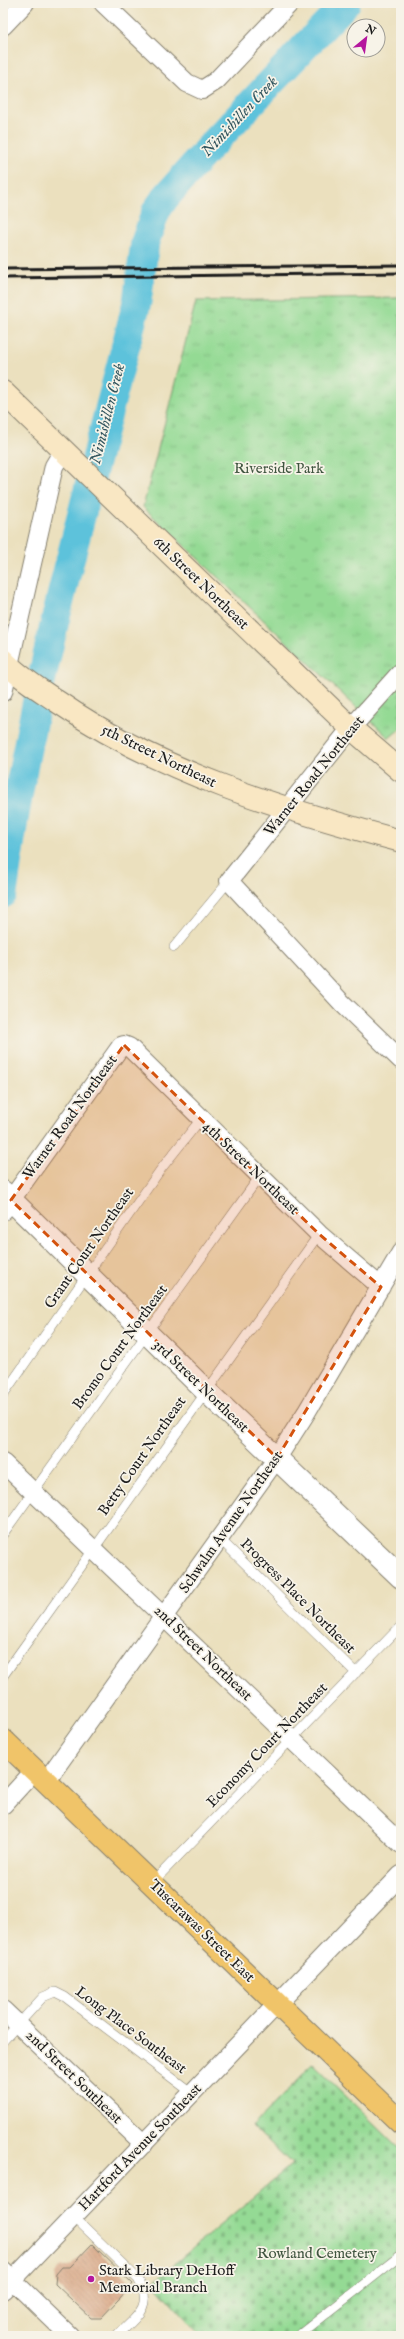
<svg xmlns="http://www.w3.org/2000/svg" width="404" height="2339" font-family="'IM FELL English',serif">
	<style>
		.grass { fill: url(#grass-tufts); stroke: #587b58 }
		.cemetery { fill: url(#cemetery-stones); stroke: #587b58 }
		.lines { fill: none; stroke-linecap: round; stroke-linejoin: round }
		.river { stroke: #5dc2db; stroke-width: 29 }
		.building { fill: url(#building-back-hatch) }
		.service-casing { stroke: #847e6d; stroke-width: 10 }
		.minor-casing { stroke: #847e6d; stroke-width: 20 }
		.tertiary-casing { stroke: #847e6d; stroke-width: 24 }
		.secondary-casing { stroke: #847e6d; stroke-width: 24 }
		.primary-casing { stroke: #847e6d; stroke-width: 24 }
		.service { stroke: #fff; stroke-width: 9 }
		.minor { stroke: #fff; stroke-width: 18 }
		.tertiary { stroke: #fff; stroke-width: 22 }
		.secondary { stroke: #f9e7c3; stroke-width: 22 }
		.primary { stroke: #f0c469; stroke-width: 22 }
		.rail { stroke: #1c1c1c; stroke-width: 3 }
		.marked { fill: #d4530e; fill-opacity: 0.2; stroke: #d4530e; stroke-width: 3; stroke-dasharray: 8 5; stroke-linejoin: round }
		.poi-dot { fill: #b5179e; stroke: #f7f3e8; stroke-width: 1.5 }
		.labels { text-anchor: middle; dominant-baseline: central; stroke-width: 3.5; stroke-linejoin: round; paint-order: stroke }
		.park-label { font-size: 15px; fill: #405540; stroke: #f7f3e8 }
		.street-label { font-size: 15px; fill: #1c1c1c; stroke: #f7f3e8 }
		.poi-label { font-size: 15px; fill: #1c1c1c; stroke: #f7f3e8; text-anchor: start }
		.water-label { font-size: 16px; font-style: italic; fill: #33565f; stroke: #f7f3e8 }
	</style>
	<defs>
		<pattern id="grass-tufts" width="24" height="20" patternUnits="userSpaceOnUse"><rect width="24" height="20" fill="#94da94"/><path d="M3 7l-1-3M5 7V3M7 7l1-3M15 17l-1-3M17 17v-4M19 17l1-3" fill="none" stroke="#7fba7f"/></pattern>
		<pattern id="cemetery-stones" width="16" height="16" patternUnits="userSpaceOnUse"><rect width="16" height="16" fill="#94da94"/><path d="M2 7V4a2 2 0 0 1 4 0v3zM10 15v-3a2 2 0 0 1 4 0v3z" fill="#7fba7f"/></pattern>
		<pattern id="building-back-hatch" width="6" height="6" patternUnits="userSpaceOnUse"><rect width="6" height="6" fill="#dcac8b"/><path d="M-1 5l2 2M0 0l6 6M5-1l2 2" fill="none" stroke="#bc9377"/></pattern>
	</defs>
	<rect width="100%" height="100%" fill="#f7f3e8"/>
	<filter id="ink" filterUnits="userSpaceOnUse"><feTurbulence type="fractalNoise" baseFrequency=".025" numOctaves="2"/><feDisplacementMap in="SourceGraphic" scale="8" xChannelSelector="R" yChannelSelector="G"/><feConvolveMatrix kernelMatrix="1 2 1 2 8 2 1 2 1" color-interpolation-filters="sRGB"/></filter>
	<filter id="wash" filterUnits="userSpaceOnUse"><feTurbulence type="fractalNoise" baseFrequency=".012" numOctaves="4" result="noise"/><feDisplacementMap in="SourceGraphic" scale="16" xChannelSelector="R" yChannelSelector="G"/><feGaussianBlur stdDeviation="0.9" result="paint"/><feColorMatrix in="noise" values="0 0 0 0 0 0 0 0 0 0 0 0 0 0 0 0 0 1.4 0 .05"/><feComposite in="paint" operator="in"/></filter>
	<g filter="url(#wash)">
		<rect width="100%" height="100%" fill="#ebe0be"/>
		<path class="grass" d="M401,298V728L389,738L143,507L196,301Z"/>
		<path class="cemetery" d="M313,2064L401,2150V2336H246L241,2329L233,2336H201L153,2282L292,2164L253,2126Z"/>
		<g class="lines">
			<path class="river" d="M3,894C29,693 87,498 137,302L145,242L156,211L165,198L208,149L346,3"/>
		</g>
		<g id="blocks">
			<path class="building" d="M92,2244L133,2284L101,2318H91L55,2284L56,2274L62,2267H70Z"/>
		</g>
	</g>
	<g filter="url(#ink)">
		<use href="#blocks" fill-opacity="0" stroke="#847e6d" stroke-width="1"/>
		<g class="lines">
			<defs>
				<path id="service" d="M174,947L229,881
					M3,1395L161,1169L201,1119
					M3,1534L260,1176
					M220,1539L356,1673
					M3,1676L319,1234
					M152,1883L401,1626
					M3,2041L43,1997L55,1992L65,1997L192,2093
					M74,2217L138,2279C155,2306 135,2318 117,2336
					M298,2336L401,2255"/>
				<path id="minor" d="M103,3L187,83L202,90L216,81L290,3
					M3,26L25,3
					M401,672L351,728L229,881L342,1003L401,1060
					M3,692L54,466L63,451
					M3,1211L121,1046L124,1045L129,1047L319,1234L381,1287
					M3,1463L401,1844
					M46,1781L277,1458L306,1413L401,1252
					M3,1805L35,1770
					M3,2010L144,2144
					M3,2271L70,2336
					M3,2290L401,1875"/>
				<path id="tertiary" d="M3,1192L206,1391L401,1577"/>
				<path id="secondary" d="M3,392L351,728L401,771
					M3,660C19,677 39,689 58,702C161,773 282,809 401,841"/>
				<path id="primary" d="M3,1740L401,2123"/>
			</defs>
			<use href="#service" class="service-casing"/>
			<use href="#minor" class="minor-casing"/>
			<use href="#tertiary" class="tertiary-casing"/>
			<use href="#secondary" class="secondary-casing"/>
			<use href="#primary" class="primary-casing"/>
			<use href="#service" class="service"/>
			<use href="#minor" class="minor"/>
			<use href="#tertiary" class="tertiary"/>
			<use href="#secondary" class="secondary"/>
			<use href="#primary" class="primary"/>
			<path class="rail" d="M3,269L401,265
				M3,278L401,273"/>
		</g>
	</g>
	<path class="marked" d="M124,1045L319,1234L381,1287L277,1458L11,1200Z"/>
	<circle class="poi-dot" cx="91" cy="2279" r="4"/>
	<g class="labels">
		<g class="park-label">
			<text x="279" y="468">Riverside Park</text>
			<text x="317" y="2253">Rowland Cemetery</text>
		</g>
		<g class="street-label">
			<text transform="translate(201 583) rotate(44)">6th Street Northeast</text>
			<text transform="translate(159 756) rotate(26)">5th Street Northeast</text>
			<text transform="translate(314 776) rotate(-51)">Warner Road Northeast</text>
			<text transform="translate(70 1117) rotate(-54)">Warner Road Northeast</text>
			<text transform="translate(251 1168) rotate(44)">4th Street Northeast</text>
			<text transform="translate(89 1248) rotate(-55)">Grant Court Northeast</text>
			<text transform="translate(120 1347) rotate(-54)">Bromo Court Northeast</text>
			<text transform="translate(201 1386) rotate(44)">3rd Street Northeast</text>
			<text transform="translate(142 1456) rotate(-55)">Betty Court Northeast</text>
			<text transform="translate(231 1522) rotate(-55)">Schwalm Avenue Northeast</text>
			<text transform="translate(298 1596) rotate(45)">Progress Place Northeast</text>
			<text transform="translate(203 1653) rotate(44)">2nd Street Northeast</text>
			<text transform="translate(267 1745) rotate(-46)">Economy Court Northeast</text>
			<text transform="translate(202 1931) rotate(44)">Tuscarawas Street East</text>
			<text transform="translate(131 2030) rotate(37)">Long Place Southeast</text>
			<text transform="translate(74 2077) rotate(44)">2nd Street Southeast</text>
			<text transform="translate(140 2147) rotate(-46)">Hartford Avenue Southeast</text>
		</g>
		<g class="poi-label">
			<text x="99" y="2270">Stark Library DeHoff<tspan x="99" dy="17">Memorial Branch</tspan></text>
		</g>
		<g class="water-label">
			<text transform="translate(240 117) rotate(-47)">Nimishillen Creek</text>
			<text transform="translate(108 414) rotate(-76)">Nimishillen Creek</text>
		</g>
	</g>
	<rect width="404" height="2339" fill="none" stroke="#f7f3e8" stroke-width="16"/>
	<g transform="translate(366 38) rotate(29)"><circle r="19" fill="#f7f3e8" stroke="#9f9d96"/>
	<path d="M0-3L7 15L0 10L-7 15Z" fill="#b5179e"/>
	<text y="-6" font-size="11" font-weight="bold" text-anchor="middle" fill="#1c1c1c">N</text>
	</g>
</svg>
